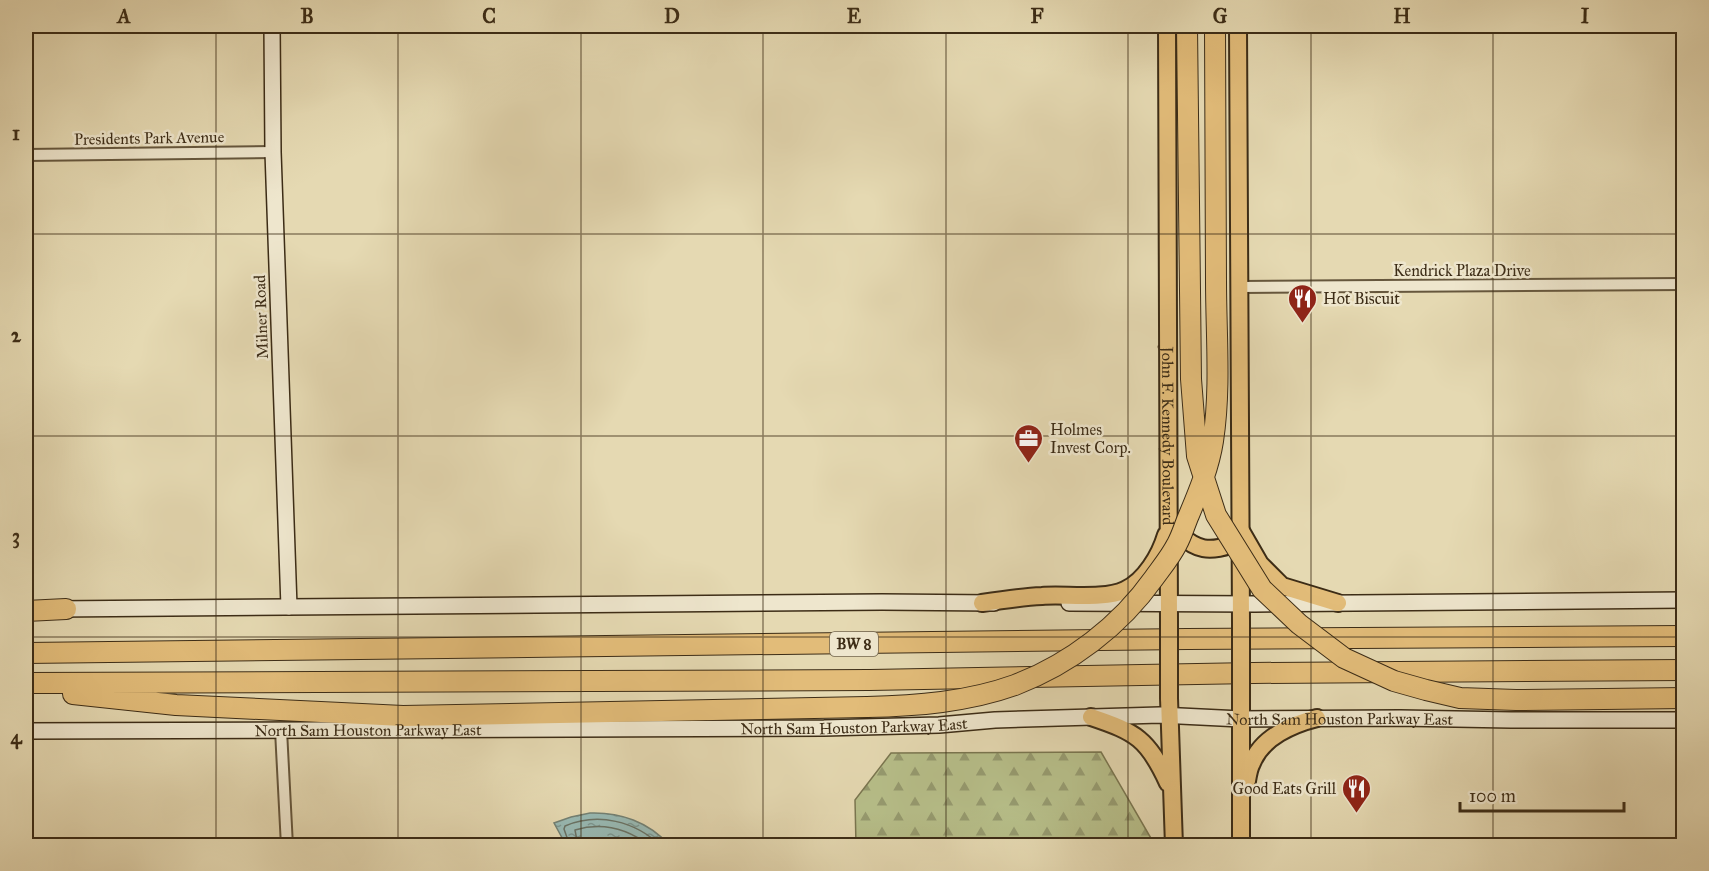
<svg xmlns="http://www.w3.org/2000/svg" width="1709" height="871" font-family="'IM FELL Great Primer',serif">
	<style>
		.forest { fill: url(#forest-firs); stroke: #7a7650; stroke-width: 1.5 }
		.water { fill: url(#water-ripples); stroke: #738174; stroke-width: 1.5 }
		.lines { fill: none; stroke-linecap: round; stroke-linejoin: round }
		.shore { stroke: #6a7264; stroke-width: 1.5 }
		.street-casing { stroke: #66573d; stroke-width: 14 }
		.secondary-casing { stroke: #3c2c16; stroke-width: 18 }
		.primary-casing { stroke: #3c2c16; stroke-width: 20 }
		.highway-casing { stroke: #3c2c16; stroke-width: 22 }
		.street { stroke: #eee6cd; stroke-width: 10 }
		.secondary { stroke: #eee6cd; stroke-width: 15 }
		.primary { stroke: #e2bc79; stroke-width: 16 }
		.highway { stroke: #e2bc79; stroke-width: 20 }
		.primary-bridge-casing { stroke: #3c2c16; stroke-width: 20; stroke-linecap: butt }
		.highway-bridge-casing { stroke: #3c2c16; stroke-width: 22; stroke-linecap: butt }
		.primary-bridge { stroke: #e2bc79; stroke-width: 16 }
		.highway-bridge { stroke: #e2bc79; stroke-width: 20 }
		.grid { fill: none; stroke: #3c2c16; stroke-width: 1.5; stroke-opacity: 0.55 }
		.labels { text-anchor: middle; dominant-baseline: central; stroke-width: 5; stroke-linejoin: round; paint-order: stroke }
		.shield { fill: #eee6cd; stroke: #71644d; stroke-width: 1.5 }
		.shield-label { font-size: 15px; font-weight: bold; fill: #3c2c16 }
		.street-label { font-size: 16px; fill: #3c2c16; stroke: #eee6cd }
		.poi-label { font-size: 16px; fill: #3c2c16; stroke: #eee6cd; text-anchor: start }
		.neatline { fill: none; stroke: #3c2c16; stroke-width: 2 }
		.grid-label { font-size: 20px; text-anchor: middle; font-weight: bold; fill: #3c2c16 }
	</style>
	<defs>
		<pattern id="forest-firs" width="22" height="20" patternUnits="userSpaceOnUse" patternTransform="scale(1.5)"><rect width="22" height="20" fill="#b7bf8a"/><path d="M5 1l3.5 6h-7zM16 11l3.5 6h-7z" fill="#969b70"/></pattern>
		<pattern id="water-ripples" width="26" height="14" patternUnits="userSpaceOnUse" patternTransform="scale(1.5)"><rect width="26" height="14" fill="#98b9b3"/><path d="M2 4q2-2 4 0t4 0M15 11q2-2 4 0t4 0" fill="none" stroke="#7d9791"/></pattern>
	</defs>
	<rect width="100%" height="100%" fill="#e5d9b2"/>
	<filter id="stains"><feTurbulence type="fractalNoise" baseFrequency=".00333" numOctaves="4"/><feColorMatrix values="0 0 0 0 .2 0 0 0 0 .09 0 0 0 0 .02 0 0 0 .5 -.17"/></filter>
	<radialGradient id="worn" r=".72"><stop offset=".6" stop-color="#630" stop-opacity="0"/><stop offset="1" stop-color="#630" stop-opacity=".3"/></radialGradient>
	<path class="forest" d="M1101,752L1152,840V845H856L855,800L891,753Z"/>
	<path class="water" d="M590,813C620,812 649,822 669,845H566L554,823L571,817Z"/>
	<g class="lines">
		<path class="shore" d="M570,846L564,829L565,826C598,812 635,821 661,846
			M578,846L575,830C602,822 628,829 650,846"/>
		<defs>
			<path id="street" d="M26,155L273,152
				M1241,287L1684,284
				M281,730L287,846"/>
			<g id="secondary">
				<path d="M272,26L273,152L289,607"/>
				<path d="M1069,603L1255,604L1684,600"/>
				<path d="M55,609L882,602L994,603"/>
				<path id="s1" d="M26,731L824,728L939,725L995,720L1160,715L1241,719L1400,718L1511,720H1684"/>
			</g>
			<g id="primary">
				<path id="s2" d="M1167,26L1169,621"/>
				<path d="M1238,26L1241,622"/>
				<path d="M1180,526V535C1197,550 1209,552 1230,545L1237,531"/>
				<path d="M1241,531L1260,564L1282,586L1338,603"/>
				<path d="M982,603C1002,600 1022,597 1042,596C1065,594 1104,600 1125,590C1145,581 1160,555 1166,535"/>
				<path d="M1241,697V846"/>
				<path d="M1169,698L1174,846"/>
				<path d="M1091,717C1136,732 1148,739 1168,783"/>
				<path d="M1247,781C1248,775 1249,768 1252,763C1262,737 1293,724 1317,718"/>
			</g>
			<path id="highway" d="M1215,26L1216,281
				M26,611L66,609
				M26,653L1187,639L1684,636
				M26,683L870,680L1253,673L1684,670
				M73,694L176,705L403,716L867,707"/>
		</defs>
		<use href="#street" class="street-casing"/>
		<use href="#secondary" class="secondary-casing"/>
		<use href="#primary" class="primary-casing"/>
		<use href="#highway" class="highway-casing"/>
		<use href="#street" class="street"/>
		<use href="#secondary" class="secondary"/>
		<use href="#primary" class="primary"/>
		<use href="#highway" class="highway"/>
		<defs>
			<path id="primary-bridge" d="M1169,621V698
				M1241,622V697"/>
			<path id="highway-bridge" d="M1187,26L1191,379L1197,456L1216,515L1262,589L1299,624L1344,658L1394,681L1426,690L1460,698L1516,700L1684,698
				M867,707C916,706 968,702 1015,685C1070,664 1120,626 1154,578C1162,567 1171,556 1177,544C1182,535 1185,524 1189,515C1199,491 1209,467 1213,441C1221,389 1216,334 1216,281"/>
		</defs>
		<use href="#primary-bridge" class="primary-bridge-casing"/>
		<use href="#highway-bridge" class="highway-bridge-casing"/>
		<use href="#primary-bridge" class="primary-bridge"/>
		<use href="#highway-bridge" class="highway-bridge"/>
	</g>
	<path class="grid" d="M216,26V846M398,26V846M581,26V846M763,26V846M946,26V846M1128,26V846M1311,26V846M1493,26V846M26,234H1684M26,436H1684M26,637H1684"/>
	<defs>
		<symbol id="restaurant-pin" viewBox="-11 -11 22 30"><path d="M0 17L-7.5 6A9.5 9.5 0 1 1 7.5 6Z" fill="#8f2418" stroke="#eee6cd"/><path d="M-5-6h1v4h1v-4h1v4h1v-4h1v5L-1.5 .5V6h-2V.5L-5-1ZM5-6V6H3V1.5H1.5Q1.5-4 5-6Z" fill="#fff"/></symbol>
		<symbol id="office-pin" viewBox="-11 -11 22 30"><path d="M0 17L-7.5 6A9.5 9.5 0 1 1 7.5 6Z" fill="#8f2418" stroke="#eee6cd"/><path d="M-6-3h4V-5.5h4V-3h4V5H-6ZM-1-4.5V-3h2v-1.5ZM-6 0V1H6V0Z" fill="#fff"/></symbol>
	</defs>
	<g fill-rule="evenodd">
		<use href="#restaurant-pin" x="1286" y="282" width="33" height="45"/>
		<use href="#office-pin" x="1012" y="422" width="33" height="45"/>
		<use href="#restaurant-pin" x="1340" y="772" width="33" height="45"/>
	</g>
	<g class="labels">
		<rect class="shield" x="830" y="632" width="48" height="24" rx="4.5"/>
		<g class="shield-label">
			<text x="854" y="644">BW 8</text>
		</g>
		<g class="street-label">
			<text transform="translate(149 138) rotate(-1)">Presidents Park Avenue</text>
			<text x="1462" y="270">Kendrick Plaza Drive</text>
			<text transform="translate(261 317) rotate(-92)">Milner Road</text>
			<text stroke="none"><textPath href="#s2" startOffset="410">John F. Kennedy Boulevard</textPath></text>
			<text stroke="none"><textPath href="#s1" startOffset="1314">North Sam Houston Parkway East</textPath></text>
			<text stroke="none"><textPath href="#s1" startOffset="828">North Sam Houston Parkway East</textPath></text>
			<text stroke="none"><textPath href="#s1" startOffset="342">North Sam Houston Parkway East</textPath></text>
		</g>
		<g class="poi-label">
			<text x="1323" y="298">Hot Biscuit</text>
			<text x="1050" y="429">Holmes<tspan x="1050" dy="18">Invest Corp.</tspan></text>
			<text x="1336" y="788" text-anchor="end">Good Eats Grill</text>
		</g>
	</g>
	<rect width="1709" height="871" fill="none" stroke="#e5d9b2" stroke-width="66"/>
	<path d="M1460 802v9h164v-9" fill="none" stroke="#3c2c16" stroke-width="3"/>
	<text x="1469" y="802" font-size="18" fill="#3c2c16" stroke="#eee6cd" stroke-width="4.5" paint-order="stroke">100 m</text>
	<rect x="33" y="33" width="1643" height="805" class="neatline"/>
	<g class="grid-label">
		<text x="124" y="23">A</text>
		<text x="307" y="23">B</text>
		<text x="489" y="23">C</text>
		<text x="672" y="23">D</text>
		<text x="854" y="23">E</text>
		<text x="1037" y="23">F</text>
		<text x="1220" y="23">G</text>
		<text x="1402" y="23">H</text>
		<text x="1585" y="23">I</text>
		<text x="16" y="140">1</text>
		<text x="16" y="342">2</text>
		<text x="16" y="543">3</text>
		<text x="16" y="744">4</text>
	</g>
	<rect width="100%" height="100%" filter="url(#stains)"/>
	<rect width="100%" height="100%" fill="url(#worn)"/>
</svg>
